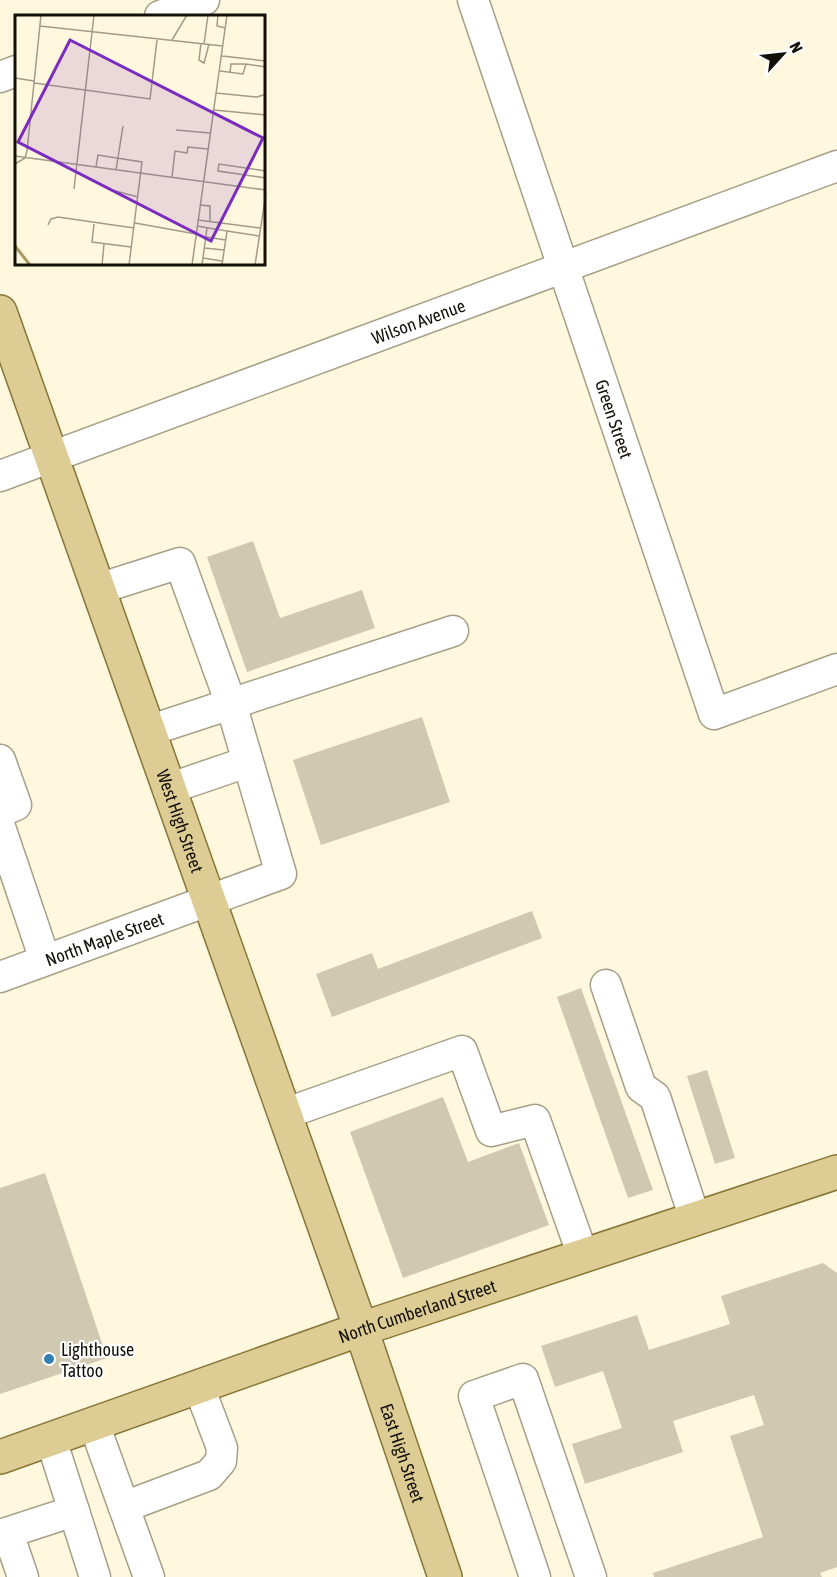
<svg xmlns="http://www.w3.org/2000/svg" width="837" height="1577" font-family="'Asap Condensed',sans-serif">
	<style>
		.building { fill: #d0c8b0 }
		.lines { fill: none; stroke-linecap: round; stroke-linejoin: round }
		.minor-casing { stroke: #a69f88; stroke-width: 33 }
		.major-casing { stroke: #887536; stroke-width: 36 }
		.minor { stroke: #fff; stroke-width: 30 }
		.major { stroke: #ddcd95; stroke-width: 33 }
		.poi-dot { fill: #357fb2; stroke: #fff; stroke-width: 2 }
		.labels { text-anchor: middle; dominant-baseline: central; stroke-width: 4.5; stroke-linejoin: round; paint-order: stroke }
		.street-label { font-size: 18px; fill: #131008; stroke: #fff }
		.poi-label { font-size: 18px; fill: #131008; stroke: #fff; text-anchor: start }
		.inset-river { fill: none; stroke: #a99860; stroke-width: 3 }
		.inset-road { fill: none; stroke: #a19b88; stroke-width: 1.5 }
		.view { fill: #7b2cbf; fill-opacity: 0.15; stroke: #7b2cbf; stroke-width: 3 }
		.inset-edge { fill: none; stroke: #131008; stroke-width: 3 }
	</style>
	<rect width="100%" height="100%" fill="#fff7de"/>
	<path class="building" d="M253,541L280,618L362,590L375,628L247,672L207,557Z
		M422,717L450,802L321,845L293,760Z
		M532,911L542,938L332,1017L316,974L372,953L378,969Z
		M581,988L653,1190L628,1198L557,997Z
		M707,1070L735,1158L715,1164L687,1076Z
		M443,1097L468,1162L519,1143L549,1225L403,1278L350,1132Z
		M45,1173L107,1358L0,1394V1188Z
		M823,1263L837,1273V1567L820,1573L822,1577H654L653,1573L763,1537L730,1436L764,1425L754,1395L673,1421L683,1452L585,1484L572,1444L622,1428L603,1371L555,1387L541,1346L637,1315L649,1350L730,1324L721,1296Z"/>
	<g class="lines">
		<defs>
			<g id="minor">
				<path id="s1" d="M473,0L714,714L837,669"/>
				<path d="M160,16L204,0"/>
				<path d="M0,77L16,71"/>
				<path id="s2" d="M0,476L837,166"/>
				<path d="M148,731L453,631"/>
				<path d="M0,760L16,805L0,812"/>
				<path d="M168,789L247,762"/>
				<path d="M0,827L45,960"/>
				<path id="s3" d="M0,977L281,874L231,704L180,563L98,589"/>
				<path d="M606,985L641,1087L655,1097L695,1219"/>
				<path d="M284,1114L462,1051L491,1131L535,1120L583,1256"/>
				<path d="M94,1424L149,1577"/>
				<path d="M51,1439L95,1577"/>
				<path d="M124,1507L209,1475L221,1461L222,1448L199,1387"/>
				<path d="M8,1533L23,1577"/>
				<path d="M0,1535L74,1511"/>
				<path d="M535,1577L474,1396L523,1379L591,1577"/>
			</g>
			<g id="major">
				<path id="s4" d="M0,312L361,1329L445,1577"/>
				<path id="s5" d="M0,1457L361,1329L837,1172"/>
			</g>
		</defs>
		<use href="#minor" class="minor-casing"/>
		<use href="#major" class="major-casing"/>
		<use href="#minor" class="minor"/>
		<use href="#major" class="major"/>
	</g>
	<circle class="poi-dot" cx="49" cy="1359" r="6"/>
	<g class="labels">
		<g class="street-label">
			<text stroke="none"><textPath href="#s2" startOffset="446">Wilson Avenue</textPath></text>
			<text stroke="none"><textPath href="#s1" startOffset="442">Green Street</textPath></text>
			<text stroke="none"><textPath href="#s4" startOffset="540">West High Street</textPath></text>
			<text stroke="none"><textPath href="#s3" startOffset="111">North Maple Street</textPath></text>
			<text stroke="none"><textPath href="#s5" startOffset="442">North Cumberland Street</textPath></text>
			<text stroke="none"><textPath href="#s4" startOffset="1210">East High Street</textPath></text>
		</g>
		<g class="poi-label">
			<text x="61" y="1349">Lighthouse<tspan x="61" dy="21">Tattoo</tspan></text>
		</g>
	</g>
	<g transform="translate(15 15)">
		<rect width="250" height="250" fill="#fff7de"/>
		<path class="inset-river" d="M0,231L15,250"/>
		<path class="inset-road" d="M203,0L202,11L210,13M25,11L208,31M157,25L172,0M186,28L184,45L189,48L194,29M189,29L193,0M207,41L251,46M205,56L228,59L231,49L251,52M215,57L216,49H231M0,63L19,66M19,68L135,84L142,25M201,78L242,82L251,79M199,95L251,100M161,115L195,118M0,141L251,175M0,149L10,143L12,136L26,0M81,152L83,140L127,147L114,250M101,155L108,111M251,156L204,149L203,156L251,163M157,162L160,136L172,138L173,132L193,134M59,174L79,0M93,174L123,182M185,190L195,191V206M183,205L245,213M120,208L181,219M79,209L77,227L116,232M33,210L36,204L43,202L119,213M182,211L212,216L207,250M212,216L244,221M191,222L211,225M189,233L209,235M188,243L207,246M87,250L89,229M177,250L212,0M187,250L192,213M240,250L251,178"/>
		<path class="view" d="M55,25L248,123L196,226L3,127Z"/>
		<rect width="250" height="250" class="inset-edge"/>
	</g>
	<g transform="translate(783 54) rotate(63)" stroke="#ffffff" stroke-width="4.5" paint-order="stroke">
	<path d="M0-4.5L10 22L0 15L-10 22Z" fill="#131008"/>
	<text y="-9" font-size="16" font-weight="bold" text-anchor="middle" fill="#131008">N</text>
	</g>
</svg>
